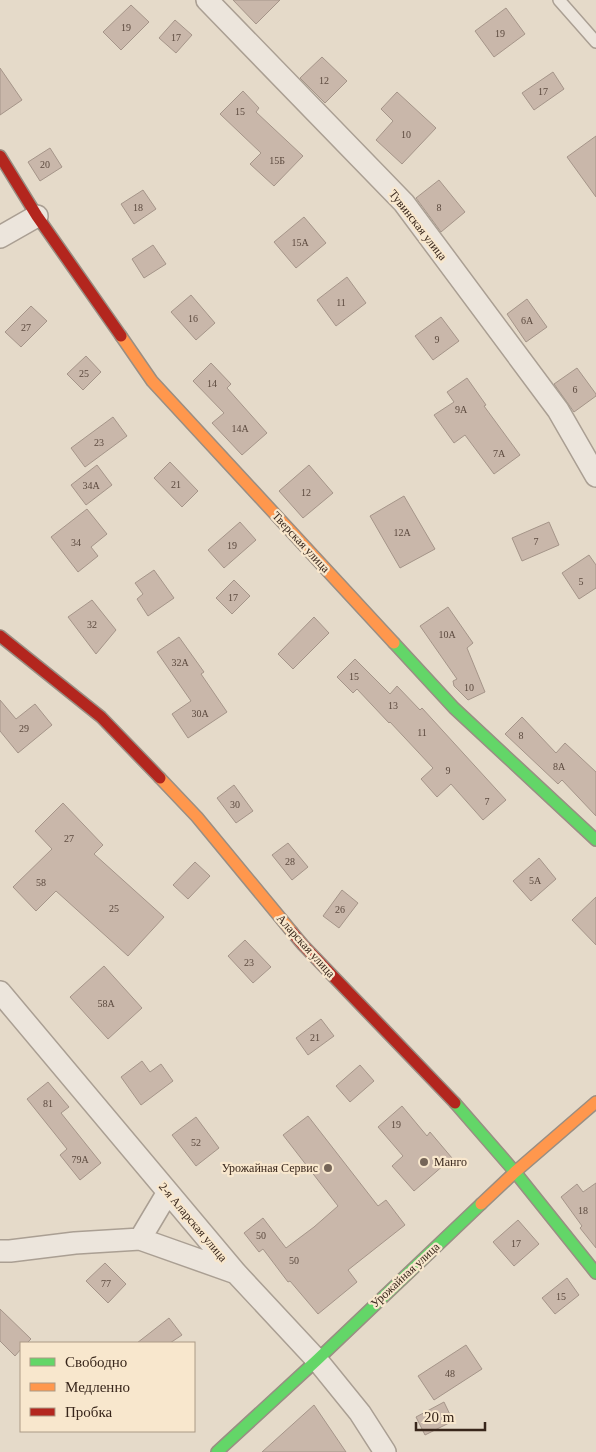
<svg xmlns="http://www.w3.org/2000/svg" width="596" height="1452" font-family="'Times New Roman',serif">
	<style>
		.building { fill: #c9b7aa; stroke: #a59589 }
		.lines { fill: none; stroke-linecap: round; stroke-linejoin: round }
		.lane-casing { stroke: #aa9f93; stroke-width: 14 }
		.street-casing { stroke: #aa9f93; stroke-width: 24 }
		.fast-casing { stroke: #998e83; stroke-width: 14 }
		.slow-casing { stroke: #998e83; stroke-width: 14 }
		.jam-casing { stroke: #998e83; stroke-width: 14 }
		.lane { stroke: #ece5dc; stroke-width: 11 }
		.street { stroke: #ece5dc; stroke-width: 21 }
		.fast { stroke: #63d668; stroke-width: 11 }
		.slow { stroke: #ff974d; stroke-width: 11 }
		.jam { stroke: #b3261e; stroke-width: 11 }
		.poi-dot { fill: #756558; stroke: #f8e7cd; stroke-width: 2 }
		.labels { text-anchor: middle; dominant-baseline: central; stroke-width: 4.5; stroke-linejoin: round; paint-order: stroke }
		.number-label { font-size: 10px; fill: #5c4a3f }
		.street-label { font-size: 12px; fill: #38261b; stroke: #f8e7cd }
		.poi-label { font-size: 12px; fill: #38261b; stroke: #f8e7cd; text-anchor: start }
	</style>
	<rect width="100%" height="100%" fill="#e5dac9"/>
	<path class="building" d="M233,0H280L256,24Z
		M131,5L149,22L121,50L103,32Z
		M506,8L525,34L494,57L475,31Z
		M175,20L192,35L176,53L159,38Z
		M322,57L347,81L325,103L300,78Z
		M0,68L22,100L0,115Z
		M553,72L564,89L534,110L522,93Z
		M243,91L259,108L256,112L303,156L274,186L250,164L261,153L220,114Z
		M397,92L436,128L402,164L376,140L393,121L381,109Z
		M596,136V197L567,157Z
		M50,148L62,167L40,181L28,162Z
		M439,180L465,212L441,232L416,198Z
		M143,190L156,209L134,224L121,204Z
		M304,217L326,243L296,268L274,242Z
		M153,245L166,264L144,278L132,259Z
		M347,277L366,303L336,326L317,300Z
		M191,295L215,323L196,340L171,312Z
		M527,299L547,327L526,342L507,314Z
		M31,306L47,321L21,347L5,332Z
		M441,317L459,341L433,360L415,336Z
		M86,356L101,372L83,390L67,374Z
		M211,363L231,384L227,388L267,433L242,455L212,423L224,413L193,381Z
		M577,368L596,394V396L574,412L554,384Z
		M467,378L486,405L484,406L520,455L494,474L465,435L454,443L434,415L454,402L447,392Z
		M113,417L127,436L85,467L71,448Z
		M170,462L198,491L182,507L154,478Z
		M97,465L112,485L86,505L71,485Z
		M309,465L333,493L303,518L279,491Z
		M404,496L435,549L400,568L370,516Z
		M87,509L107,534L91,547L98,556L78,572L51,537Z
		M240,522L256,540L224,568L208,550Z
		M549,522L559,545L522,561L512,538Z
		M589,555L596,565V588L579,599L562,573Z
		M154,570L174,598L148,616L137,599L143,594L135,583Z
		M234,580L250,596L232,614L216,598Z
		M92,600L116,630L96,654L68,617Z
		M448,607L473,643L467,648L485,692L468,700L454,686L453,681L457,679L420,626Z
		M314,617L329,633L293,669L278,654Z
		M179,637L204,672L201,674L227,712L188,738L172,714L191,701L157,652Z
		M355,659L390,694L397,686L420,710L422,708L506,800L483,820L451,784L437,797L421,779L433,768L390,722L389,723L357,689L353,693L337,677Z
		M0,700L16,719L35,704L52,725L18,753L0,731Z
		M522,717L556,753L565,743L596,772V816L562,780L558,784L505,734Z
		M234,785L253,811L236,823L217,798Z
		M63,803L103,845L94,854L164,917L128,956L56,891L36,911L13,887L52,849L35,831Z
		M288,843L308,867L292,880L272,855Z
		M539,858L556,879L531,901L513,881Z
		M195,862L210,876L188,899L173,885Z
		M342,890L358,903L339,928L323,916Z
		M596,897V945L572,920Z
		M245,940L271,967L253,983L228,956Z
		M104,966L142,1008L108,1039L70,997Z
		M321,1019L334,1036L308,1055L296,1038Z
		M142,1061L150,1072L161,1064L173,1081L141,1105L121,1077Z
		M360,1065L374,1081L350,1102L336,1086Z
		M48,1082L69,1107L61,1113L101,1163L80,1180L60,1155L67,1149L27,1099Z
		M402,1106L427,1136L430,1132L452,1158L414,1191L392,1166L403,1156L378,1127Z
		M308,1116L378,1206L386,1200L405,1225L348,1270L357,1282L318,1314L290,1281L288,1282L263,1249L259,1252L244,1233L263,1218L286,1248L314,1227L338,1206L283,1135Z
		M196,1117L219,1148L196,1166L172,1135Z
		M596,1183V1248L580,1228L582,1226L561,1197L577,1184L583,1192Z
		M518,1220L539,1244L514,1266L493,1242Z
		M105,1263L126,1284L108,1303L86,1281Z
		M567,1278L579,1295L555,1314L542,1298Z
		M0,1309L31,1339L27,1343H21V1349L15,1356L0,1341Z
		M169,1318L182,1335L170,1343H137Z
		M466,1345L482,1369L434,1400L418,1376Z
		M444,1402L453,1421L425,1435L416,1417Z
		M314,1405L346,1452H262Z"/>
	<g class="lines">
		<defs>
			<path id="lane" d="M559,0L596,42"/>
			<path id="street" d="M207,0L404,203L558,410L596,476
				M0,237L37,216
				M0,992L236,1273L317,1360L360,1413L385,1452
				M140,1239L168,1192
				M0,1251H10L75,1243L140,1239L236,1273"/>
			<path id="fast" d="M394,643L454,708L596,840
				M455,1103L515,1172L596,1273
				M217,1452L317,1360L481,1204"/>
			<path id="slow" d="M121,336L152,381L394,643
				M160,778L197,817L292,932
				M481,1204L515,1172L596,1102"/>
			<path id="jam" d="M0,156L37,216L121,336
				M0,636L101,717L160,778
				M292,932L303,945L455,1103"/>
		</defs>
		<use href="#lane" class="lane-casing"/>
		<use href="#street" class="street-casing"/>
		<use href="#fast" class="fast-casing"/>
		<use href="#slow" class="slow-casing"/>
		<use href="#jam" class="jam-casing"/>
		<use href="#lane" class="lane"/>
		<use href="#street" class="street"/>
		<use href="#fast" class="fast"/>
		<use href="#slow" class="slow"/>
		<use href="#jam" class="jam"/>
	</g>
	<g class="poi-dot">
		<circle cx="424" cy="1162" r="5"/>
		<circle cx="328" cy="1168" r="5"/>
	</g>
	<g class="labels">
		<g class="number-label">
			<text x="126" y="27">19</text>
			<text x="500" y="33">19</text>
			<text x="176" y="37">17</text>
			<text x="324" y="80">12</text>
			<text x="543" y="91">17</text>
			<text x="240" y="111">15</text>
			<text x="406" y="134">10</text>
			<text x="277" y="160">15Б</text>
			<text x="45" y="164">20</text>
			<text x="138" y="207">18</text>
			<text x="439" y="207">8</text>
			<text x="300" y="242">15А</text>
			<text x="341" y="302">11</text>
			<text x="193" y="318">16</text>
			<text x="527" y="320">6А</text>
			<text x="26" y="327">27</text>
			<text x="437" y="339">9</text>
			<text x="84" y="373">25</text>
			<text x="212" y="383">14</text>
			<text x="575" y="389">6</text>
			<text x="461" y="409">9А</text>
			<text x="240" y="428">14А</text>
			<text x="99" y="442">23</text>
			<text x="499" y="453">7А</text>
			<text x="176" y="484">21</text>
			<text x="91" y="485">34А</text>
			<text x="306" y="492">12</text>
			<text x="402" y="532">12А</text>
			<text x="536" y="541">7</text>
			<text x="76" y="542">34</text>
			<text x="232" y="545">19</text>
			<text x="581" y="581">5</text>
			<text x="233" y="597">17</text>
			<text x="92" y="624">32</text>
			<text x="447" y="634">10А</text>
			<text x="180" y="662">32А</text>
			<text x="354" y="676">15</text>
			<text x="469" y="687">10</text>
			<text x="393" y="705">13</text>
			<text x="200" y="713">30А</text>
			<text x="24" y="728">29</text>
			<text x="422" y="732">11</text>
			<text x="521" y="735">8</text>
			<text x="559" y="766">8А</text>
			<text x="448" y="770">9</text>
			<text x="487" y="801">7</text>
			<text x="235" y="804">30</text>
			<text x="69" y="838">27</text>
			<text x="290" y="861">28</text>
			<text x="535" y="880">5А</text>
			<text x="41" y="882">58</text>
			<text x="114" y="908">25</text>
			<text x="340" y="909">26</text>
			<text x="249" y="962">23</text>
			<text x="106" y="1003">58А</text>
			<text x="315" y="1037">21</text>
			<text x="48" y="1103">81</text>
			<text x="396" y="1124">19</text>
			<text x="196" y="1142">52</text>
			<text x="80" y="1159">79А</text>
			<text x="583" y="1210">18</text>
			<text x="261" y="1235">50</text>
			<text x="516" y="1243">17</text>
			<text x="294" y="1260">50</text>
			<text x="106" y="1283">77</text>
			<text x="561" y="1296">15</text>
			<text x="450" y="1373">48</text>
		</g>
		<g class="street-label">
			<text transform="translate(418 225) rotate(52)">Тувинская улица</text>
			<text transform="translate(301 542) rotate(47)">Тверская улица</text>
			<text transform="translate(306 946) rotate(48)">Аларская улица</text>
			<text transform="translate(193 1222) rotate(50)">2-я Аларская улица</text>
			<text transform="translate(405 1275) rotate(-43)">Урожайная улица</text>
		</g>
		<g class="poi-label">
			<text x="434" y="1162">Манго</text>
			<text x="318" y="1168" text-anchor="end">Урожайная Сервис</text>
		</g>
	</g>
	<rect x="20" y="1342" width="175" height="90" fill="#f8e7cd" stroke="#ab9a86"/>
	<rect x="30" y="1358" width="25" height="8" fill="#63d668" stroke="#ab9a86"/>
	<text x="65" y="1367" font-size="15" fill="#38261b">Свободно</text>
	<rect x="30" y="1383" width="25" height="8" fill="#ff974d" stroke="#ab9a86"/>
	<text x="65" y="1392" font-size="15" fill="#38261b">Медленно</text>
	<rect x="30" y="1408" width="25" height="8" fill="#b3261e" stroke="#ab9a86"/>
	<text x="65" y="1417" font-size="15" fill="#38261b">Пробка</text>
	<path d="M416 1422v8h69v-8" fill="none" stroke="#38261b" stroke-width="2.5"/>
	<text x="424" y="1422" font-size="15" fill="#38261b" stroke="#f8e7cd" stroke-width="4" paint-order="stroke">20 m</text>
</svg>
